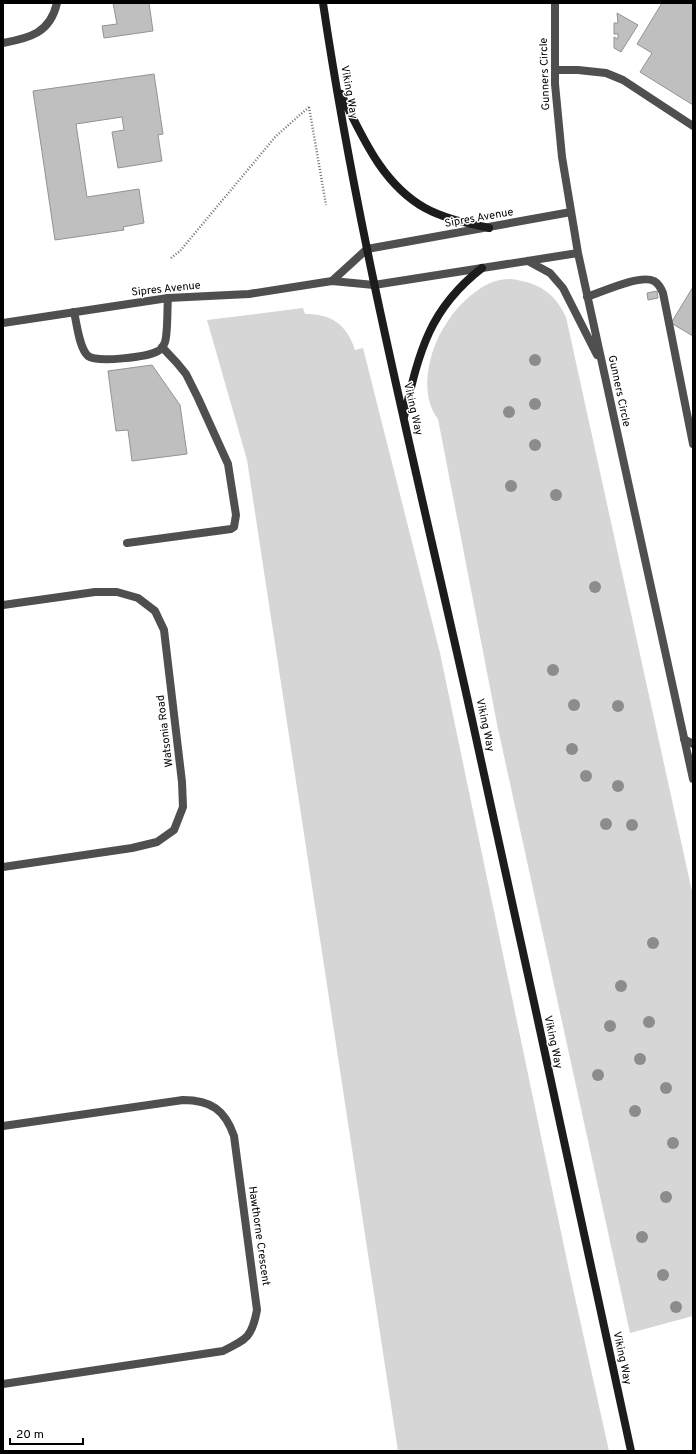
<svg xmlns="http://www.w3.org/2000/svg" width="696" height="1454" font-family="Overpass,sans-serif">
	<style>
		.green { fill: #d6d6d6 }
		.building { fill: #bfbfbf; stroke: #939393 }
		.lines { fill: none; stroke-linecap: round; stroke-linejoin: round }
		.path { stroke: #717171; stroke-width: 2.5; stroke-dasharray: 1 2; stroke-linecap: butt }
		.service { stroke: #4f4f4f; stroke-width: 8 }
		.minor { stroke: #4f4f4f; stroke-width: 8 }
		.tertiary { stroke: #4f4f4f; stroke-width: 8 }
		.secondary { stroke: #1c1c1c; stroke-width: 8 }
		.tree { fill: #8c8c8c }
		.labels { text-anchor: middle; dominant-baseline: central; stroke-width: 3; stroke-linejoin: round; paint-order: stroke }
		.street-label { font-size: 11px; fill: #000; stroke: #fff }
	</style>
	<rect width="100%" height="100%" fill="#fff"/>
	<path class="green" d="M511,279C539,283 554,292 566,317L693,896V1316L630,1333L497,724L438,419C418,393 429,349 446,324C456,307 473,291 490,283C497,280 504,279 511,279Z
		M303,308L305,314C331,314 347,324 355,350L363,348L440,653L570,1275L609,1451H398L247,460L207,320Z"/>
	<path class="building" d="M113,3H149L153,31L104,38L102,26L117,24Z
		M662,3H693V105L640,72L652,53L637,44Z
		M617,13L638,25L621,52L614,48V37L618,39V34H614V23H618Z
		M154,74L163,134L158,135L162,161L118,168L112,132L124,130L122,117L76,124L87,197L139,189L144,223L123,227L124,230L55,240L33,91Z
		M693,287V336L671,323Z
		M657,291L658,298L648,300L647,293Z
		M152,365L180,405L187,454L132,461L128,430L116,431L108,371Z"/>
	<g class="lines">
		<path class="path" d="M309,107L326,205
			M171,258L180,251L276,136L309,107"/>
		<path class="service" d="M555,70H578L606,73L623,80L693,126
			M587,297C602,292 640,274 654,281C659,284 661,288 663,293L693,444
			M74,312C77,324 79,348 88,356C97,363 148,357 158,351C161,350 164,345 165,342C168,332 167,309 168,298
			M127,543L231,529L234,527L236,515L228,464L198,398L186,374L177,363L162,347
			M684,739L693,744"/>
		<path class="minor" d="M555,3V84L562,157L578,253L693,779
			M3,43C30,38 50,33 57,3
			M367,249L571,212
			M528,261L550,273L563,288L597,355
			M374,285L578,253
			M3,605L95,592H117L138,598L155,611L164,630L182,782L183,807L174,830L157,842L132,848L3,867
			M3,1126L183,1100C211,1100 225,1110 234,1136L257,1310C252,1337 247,1339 223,1351L3,1384"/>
		<path class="tertiary" d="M332,281L367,249
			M3,323L168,298L249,294L332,281L374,285"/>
		<path class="secondary" d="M323,3C359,246 420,484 473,724C527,966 578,1209 631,1451
			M341,94C362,136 382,184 425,208C445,219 468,223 489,228
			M404,417C419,353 428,310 482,268"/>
	</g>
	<g class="tree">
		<circle cx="535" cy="360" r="6"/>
		<circle cx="535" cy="404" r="6"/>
		<circle cx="509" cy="412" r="6"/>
		<circle cx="535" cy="445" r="6"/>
		<circle cx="511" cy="486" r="6"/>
		<circle cx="556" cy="495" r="6"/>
		<circle cx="595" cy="587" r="6"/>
		<circle cx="553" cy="670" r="6"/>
		<circle cx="574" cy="705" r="6"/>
		<circle cx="618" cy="706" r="6"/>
		<circle cx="572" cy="749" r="6"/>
		<circle cx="586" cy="776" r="6"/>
		<circle cx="618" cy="786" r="6"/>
		<circle cx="606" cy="824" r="6"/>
		<circle cx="632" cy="825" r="6"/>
		<circle cx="653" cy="943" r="6"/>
		<circle cx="621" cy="986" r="6"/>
		<circle cx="649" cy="1022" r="6"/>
		<circle cx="610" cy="1026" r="6"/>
		<circle cx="640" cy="1059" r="6"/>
		<circle cx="598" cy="1075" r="6"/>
		<circle cx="666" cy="1088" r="6"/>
		<circle cx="635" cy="1111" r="6"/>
		<circle cx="673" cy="1143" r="6"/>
		<circle cx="666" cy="1197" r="6"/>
		<circle cx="642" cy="1237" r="6"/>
		<circle cx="663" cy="1275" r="6"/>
		<circle cx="676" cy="1307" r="6"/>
	</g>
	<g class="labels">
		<g class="street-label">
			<text transform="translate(545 74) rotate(-92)">Gunners Circle</text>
			<text transform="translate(349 92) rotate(80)">Viking Way</text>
			<text transform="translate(479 218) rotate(-10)">Sipres Avenue</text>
			<text transform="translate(166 289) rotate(-6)">Sipres Avenue</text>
			<text transform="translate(619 391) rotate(78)">Gunners Circle</text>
			<text transform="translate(413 409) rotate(77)">Viking Way</text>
			<text transform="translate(485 725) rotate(78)">Viking Way</text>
			<text transform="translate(165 731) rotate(-97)">Watsonia Road</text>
			<text transform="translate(553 1042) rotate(78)">Viking Way</text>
			<text transform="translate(259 1236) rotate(82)">Hawthorne Crescent</text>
			<text transform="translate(622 1358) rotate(78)">Viking Way</text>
		</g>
	</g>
	<rect width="696" height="1454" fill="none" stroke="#000000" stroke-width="8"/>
	<path d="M10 1438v6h73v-6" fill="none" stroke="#000000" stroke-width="2"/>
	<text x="16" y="1438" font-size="12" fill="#000000" stroke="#ffffff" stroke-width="3" paint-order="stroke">20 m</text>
</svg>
